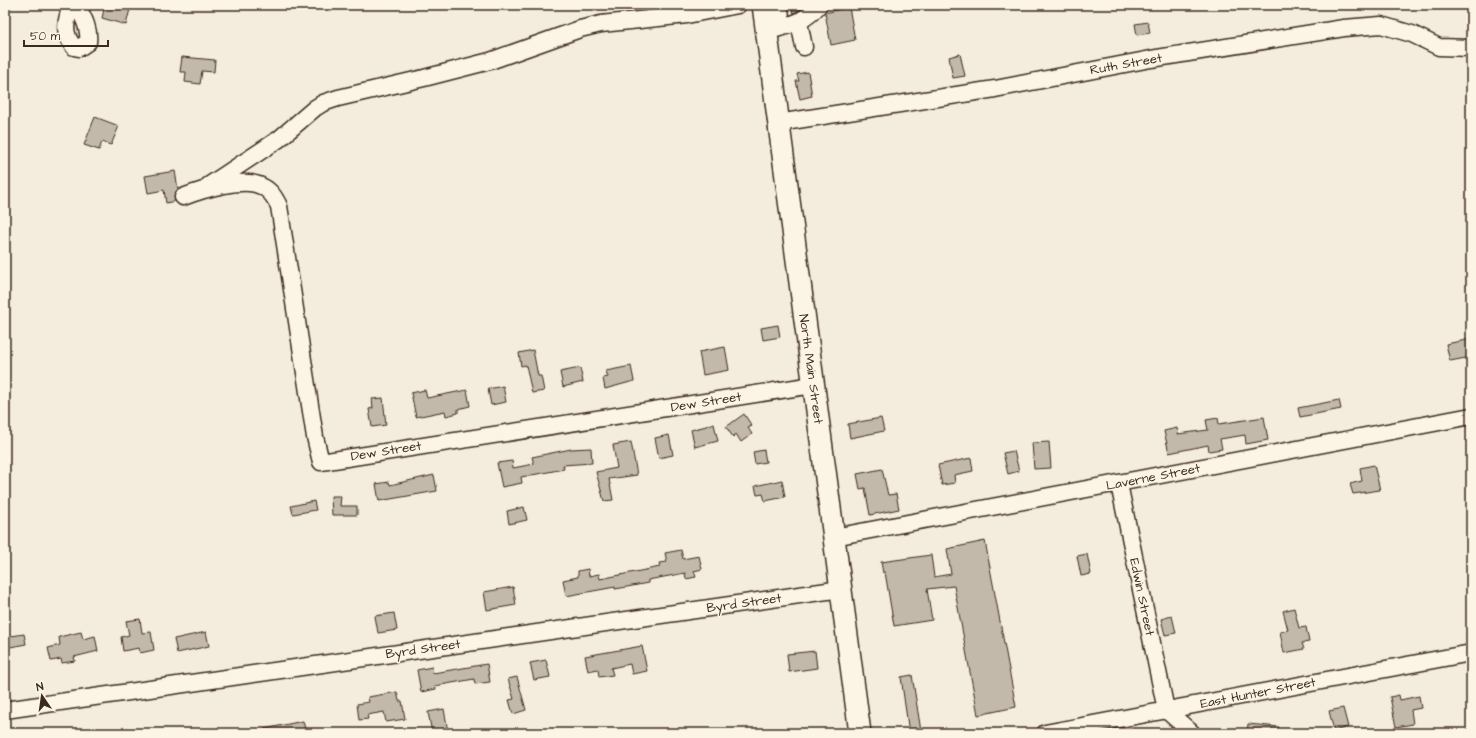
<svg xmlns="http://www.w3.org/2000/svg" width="1476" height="738" font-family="'Architects Daughter',sans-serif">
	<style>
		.building { fill: #c3b9aa; stroke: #3b2a1e }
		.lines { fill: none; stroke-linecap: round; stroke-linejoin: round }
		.minor-casing { stroke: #3b2a1e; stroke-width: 19 }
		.major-casing { stroke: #3b2a1e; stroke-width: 24 }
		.minor { stroke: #fcf5e5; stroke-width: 16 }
		.major { stroke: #fcf5e5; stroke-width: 21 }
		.labels { text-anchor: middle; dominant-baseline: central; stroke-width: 3; stroke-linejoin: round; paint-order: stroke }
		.street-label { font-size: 13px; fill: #3b2a1e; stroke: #fcf5e5 }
	</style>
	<rect width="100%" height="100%" fill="#f4eddd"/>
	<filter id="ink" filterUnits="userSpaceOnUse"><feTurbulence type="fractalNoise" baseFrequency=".025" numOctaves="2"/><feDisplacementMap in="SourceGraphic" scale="8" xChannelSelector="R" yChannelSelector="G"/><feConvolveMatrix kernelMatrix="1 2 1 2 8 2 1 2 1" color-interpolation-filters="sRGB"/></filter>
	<g filter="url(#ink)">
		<path class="building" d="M105,5H131L126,25L102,18Z
			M789,5H806L794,13Z
			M849,7L855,40L831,45L825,13Z
			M1148,22L1150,33L1137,35L1135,24Z
			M960,54L965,76L953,78L949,57Z
			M182,57L215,60L214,72L202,71L200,84L185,82L186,72H180Z
			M808,72L812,96L800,99L796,81H799L797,74Z
			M95,117L119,126L111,145L102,142L99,150L84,145Z
			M175,171L178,189L174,195L175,201L166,203L164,190L148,193L145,176Z
			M778,325L780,337L763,340L761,328Z
			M1471,339V357L1450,361L1446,344Z
			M725,347L729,370L703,375L699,352Z
			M533,350L538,376H541L544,391L532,393L526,365L521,366L519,353Z
			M631,366L634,381L605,389L603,378L608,377L606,371Z
			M580,368L583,382L563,387L560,372Z
			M503,386L506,402L491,405L488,389Z
			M425,390L427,398L467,390L470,406L458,409V413L446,416L445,411L416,417L411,393Z
			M383,398L386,425L372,427L369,409L373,408L372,399Z
			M1339,400L1341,409L1300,417L1298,408Z
			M744,414L752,426L748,428L752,434L741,442L736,434L733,437L726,427Z
			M1264,417L1268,440L1246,444L1245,435L1220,439L1222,449L1209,451L1208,445L1169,453L1164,431L1177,428L1178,434L1208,430L1206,420L1218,418L1219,424Z
			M881,418L884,431L850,438L848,424Z
			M714,424L718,441L695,447L691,430Z
			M669,435L673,455L659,458L655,438Z
			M631,442L637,475L609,479L613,500L604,501L596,472L617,468L613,445Z
			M1049,442L1051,468L1034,469L1032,443Z
			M591,448L592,463L563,465L564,469L521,477L522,483L502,487L497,463L512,461L513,468L534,464L532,457L571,449Z
			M764,450L766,462L755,464L753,452Z
			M1014,451L1019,471L1008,474L1003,453Z
			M971,458L973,471L954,475L955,483L942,485L938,465Z
			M1374,465L1380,490L1353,494L1350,484L1362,481L1360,468Z
			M882,469L888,495L896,494L899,509L870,515L865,488L860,489L857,474Z
			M434,475L437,491L379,501L376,484L389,482L390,485Z
			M782,480L785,497L765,501L763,494L757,495L755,486Z
			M331,496H341L340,506H357V515H332Z
			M314,501L316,510L293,514L291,506Z
			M524,507L527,520L509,524L507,511Z
			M985,541L1016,707L978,715L954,586L927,589L932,620L894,626L885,572L883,573L881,562L931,555L934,577L951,574L947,549Z
			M681,550L683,559L699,556L702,569L694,571L696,577L686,579L685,573L648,580V583L627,587L615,589V587L566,596L563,580L578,577V571L588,569L589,576L599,574L600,579L660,567L659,563L667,562L665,553Z
			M1087,554L1091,574L1081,576L1077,556Z
			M513,587L516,605L487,610L484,592Z
			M1294,608L1299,628L1306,627L1309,642L1302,643L1304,649L1284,653L1280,632L1288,630L1283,611Z
			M394,613L397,630L378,633L375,616Z
			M1172,616L1176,633L1165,635L1161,619Z
			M140,619L142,633L151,632L154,650L140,653L139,648L123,651L121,637L129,635L126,621Z
			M81,632L83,639L95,636L98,651L74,657L75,661L62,663L61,659L51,661L48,648L60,645L59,637Z
			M206,632L209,646L177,653L174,639Z
			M24,634L26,644L5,648V637Z
			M642,646L647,671L632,674L630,664L611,668L613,675L599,677L598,669L588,671L585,656Z
			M815,651L817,668L789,672L787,654Z
			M546,660L550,677L534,680L530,663Z
			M487,664L490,682L475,684L474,679L435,686L436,689L421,692L417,670L432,667L433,673Z
			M912,675L921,731L909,733L901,677Z
			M517,677L526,710L513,714L509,700L514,699L508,679Z
			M397,692L399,701H402L405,719L386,722L384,712L367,715L368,719L359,720L357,704L369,702L368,697Z
			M1399,695L1400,700L1419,696L1421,708L1411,710L1413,724L1396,727L1390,697Z
			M1343,708L1348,727L1334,731L1329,711Z
			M444,709L448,732L432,733L428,712Z
			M303,721L306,733H264V729Z
			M1248,724L1279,727V733H1247Z"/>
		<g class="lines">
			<defs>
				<path id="minor" d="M71,5C66,21 62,33 74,47L79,48L88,42C90,29 83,17 77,5
					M779,5L783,27
					M799,22L804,47
					M766,32C789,25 803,24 819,5
					M778,123L995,89L1151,59L1344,28L1381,25L1412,34L1439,47L1471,48
					M208,186L279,139L315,108L323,103L338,98L424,78L490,61L580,29L601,24L687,15L738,5
					M183,197C202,190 245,176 263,187C271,191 275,198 279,206L315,437L321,462L813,385
					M1119,484L1166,710L1192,733
					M834,537L1471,416
					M5,710L841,589
					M1045,733L1471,653"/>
				<path id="major" d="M763,5L860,733"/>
			</defs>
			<use href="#minor" class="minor-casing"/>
			<use href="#major" class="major-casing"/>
			<use href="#minor" class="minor"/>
			<use href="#major" class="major"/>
		</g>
	</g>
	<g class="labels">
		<g class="street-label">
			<text transform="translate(1126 64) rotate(-10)">Ruth Street</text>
			<text transform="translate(811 369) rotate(82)">North Main Street</text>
			<text transform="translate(706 402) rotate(-9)">Dew Street</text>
			<text transform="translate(386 451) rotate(-9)">Dew Street</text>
			<text transform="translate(1153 477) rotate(-11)">Laverne Street</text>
			<text transform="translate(1142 597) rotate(78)">Edwin Street</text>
			<text transform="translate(744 603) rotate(-8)">Byrd Street</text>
			<text transform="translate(423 649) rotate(-8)">Byrd Street</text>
			<text transform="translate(1258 693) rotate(-11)">East Hunter Street</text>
		</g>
	</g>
	<rect width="1476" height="738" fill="none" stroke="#fcf5e5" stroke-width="20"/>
	<rect x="10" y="10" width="1456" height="718" fill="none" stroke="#3b2a1e" stroke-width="1.5" filter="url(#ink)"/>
	<g transform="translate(42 696) rotate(347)" stroke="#fcf5e5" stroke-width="3" paint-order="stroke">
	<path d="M0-3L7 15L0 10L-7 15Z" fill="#3b2a1e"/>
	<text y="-6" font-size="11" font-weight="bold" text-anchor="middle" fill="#3b2a1e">N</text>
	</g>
	<path d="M24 40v6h84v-6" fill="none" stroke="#3b2a1e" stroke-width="2"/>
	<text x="30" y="40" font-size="12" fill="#3b2a1e" stroke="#fcf5e5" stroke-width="3" paint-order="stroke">50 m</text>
</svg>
